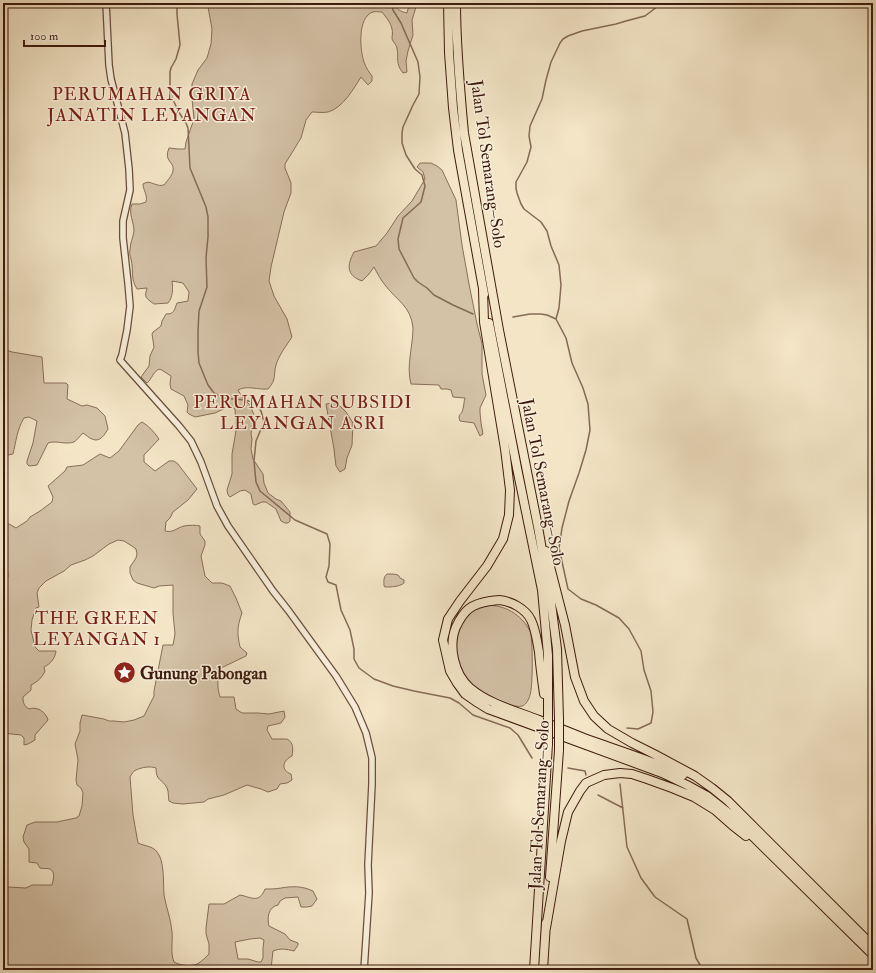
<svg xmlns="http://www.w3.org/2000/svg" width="876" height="973" font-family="'IM FELL Double Pica',serif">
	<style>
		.green { fill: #d4c2a7; stroke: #886e5a; fill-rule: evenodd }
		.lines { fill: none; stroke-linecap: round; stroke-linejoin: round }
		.stream { stroke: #856a56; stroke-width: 1.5 }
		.minor-casing { stroke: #6a4d3b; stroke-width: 8 }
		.highway-casing { stroke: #3d1a0d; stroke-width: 10 }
		.minor { stroke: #f7eeda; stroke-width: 5.5 }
		.highway { stroke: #f3e5c6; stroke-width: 8 }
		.highway-bridge-casing { stroke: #3d1a0d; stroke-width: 10; stroke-linecap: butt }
		.highway-bridge { stroke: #f3e5c6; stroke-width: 8 }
		.labels { text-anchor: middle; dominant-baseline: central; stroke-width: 3; stroke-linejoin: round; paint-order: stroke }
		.street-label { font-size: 17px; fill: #3d1a0d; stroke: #f7eeda }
		.poi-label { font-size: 17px; font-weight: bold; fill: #3d1a0d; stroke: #f7eeda; text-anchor: start }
		.neighbourhood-label { font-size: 18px; letter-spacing: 1px; fill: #7a1f14; stroke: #f7eeda }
	</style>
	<rect width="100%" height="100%" fill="#f3e5c6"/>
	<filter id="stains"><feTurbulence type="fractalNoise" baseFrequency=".005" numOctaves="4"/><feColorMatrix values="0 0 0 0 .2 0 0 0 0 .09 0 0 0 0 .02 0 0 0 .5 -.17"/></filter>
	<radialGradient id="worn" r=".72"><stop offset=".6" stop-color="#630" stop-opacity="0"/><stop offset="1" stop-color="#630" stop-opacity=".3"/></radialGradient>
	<path class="green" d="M202,3H393C396,9 401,12 407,13L408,9L411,4L416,7L412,20L413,35L408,51L406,61L407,72L403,73C395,63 399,58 397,48C396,44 393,42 392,39C392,36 393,32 392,29C391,23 386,17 382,12C379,12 376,11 373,12C357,17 360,51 364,62C366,68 369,72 372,76V81L368,85L361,77C354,88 343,108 328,112C323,113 317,112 312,112L306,120L301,138L285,164V168L291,183V193L284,212L275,250L271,267L269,281L274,296L287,319L292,337C286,346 279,355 276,365C273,376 277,379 268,389C258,390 247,385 238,390L242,397L250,405L254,415L251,434L252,439L251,449L253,459L263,474L264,483L268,493L276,499L281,501L290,512V521L288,523H285L281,521L276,509L266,502H262L255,505L253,504L251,494L245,490L240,491L230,497L228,495L227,490L232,474V454L236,431L235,409L233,408L228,407L215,413L195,417L189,414L187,412L188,405L184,396L171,389L170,384L171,376L160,369C153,371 152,379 147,383L141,377L149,366L150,356L154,347L152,334L153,332L161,326L162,321L166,314C174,314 174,311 177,303L188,301L189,292L183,283L172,281C173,288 173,297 168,303L154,304C146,298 144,298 147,288L137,289C130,278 134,271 131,259C130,256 129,253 130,250C130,243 133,238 134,231C134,222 128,213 132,204H140L146,202C148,195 143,190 143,184C149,180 152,184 158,185C160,186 162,185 164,185C167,181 172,176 173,171C175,161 163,162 169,148L178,149H185L186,142L194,119L192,99V84L198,70L207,58L211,44L212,29L208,7Z
		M420,163H431L437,166L442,170L456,200L462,245L469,284L477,324L482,344V374L486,395L480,408V413L481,423L483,434L480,436L474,423L460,421C457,414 462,415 463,409C464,405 464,401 465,398L453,397L451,390L447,389H441L439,385L411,384C406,366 413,346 413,328C411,306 397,301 385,285C381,280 377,273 374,267L369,274L362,281C346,275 347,265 354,252L376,246L387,233L398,216L412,201L425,179L423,172L417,167Z
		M3,349L12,352L42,357L44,383H66L68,385L67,399L82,406L87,405L97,408L105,416L108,429C105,434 100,443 92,439C89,438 86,435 83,433C80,436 77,440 74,442C65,445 56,440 48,443L37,465L29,466L27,464V461L33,443L37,421L29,417L24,418C17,429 16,442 13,454L8,455L3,454Z
		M333,403L340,406L346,412L353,423L352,445L347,458L345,469L340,472L336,466L335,458L334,449L326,404Z
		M142,422C149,426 154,432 159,439L144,455V462L155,471L169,461H174L178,464L197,489L188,500L173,512L170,518L166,522L165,531C174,533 176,528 184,526C189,525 196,525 200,526V534L205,541V545L201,556L205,576L212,583H222L230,586L236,598L242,613C237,627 237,633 240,647L247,653L246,656L221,668C217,678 217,687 220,697H234L236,709L242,713H258L269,714L284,711L285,717L281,723L268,726L267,730L272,739H287C294,743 293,749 292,756C283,760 280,770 291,774L292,780L287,783L280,784L277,789L268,792L261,789L247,785L224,795L208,799L204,802L183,804L173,803L169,801C168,797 169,792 167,788C162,778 156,782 156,768C151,766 142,767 136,770C133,771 132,774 130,777L133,815L138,843C144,846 153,846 157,852C165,861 163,884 164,895C166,907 171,919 172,932C173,942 170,952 174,962C181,966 193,967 199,963C203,960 206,957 209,954V944L206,934V928L209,904H224L240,895C251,897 259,904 265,889C270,889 276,889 281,888C293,886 302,886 313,891L317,899L312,906L307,907H301L298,897L285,898L280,901L278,905C268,907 267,918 269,926L285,934L290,940L298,943V945L294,951C286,949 281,948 273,951L271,969L270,970H3V872L4,873L5,886L8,887L26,888L32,885H52C53,881 56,872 50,869C48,868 43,869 40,868L37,863L29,862V849L24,842L23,837L27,825L35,822H57L76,818L79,816L82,806L83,793L81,788L77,785L76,780L78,760L75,744L80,731V723L82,715L104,719L109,721H114L124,722L134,720L144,716L154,696V691L163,645H173L175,634L173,613V585L159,586L154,588L137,583L133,580L130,573V567L136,558L137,554L136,549L132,546L124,541L118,540L109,544L93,556L85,560L71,565L64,571L46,581L39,588L37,593L39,607L36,608L32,620L31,630L35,647L39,651H56C55,659 50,664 44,667L45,671C42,678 37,682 31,685V690L23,697C23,703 24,706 29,709C37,706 46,712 48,720L35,735V740L28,744L24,745V738L21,735L3,733V577H8L7,561L3,559V524H9L16,528L27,521L30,517L40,511L52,502L53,497L48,486L65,471L67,467L83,465L100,454L110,458L119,451L138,425ZM260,938L264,940L263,948V958L261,962H258L248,959H238L235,942L250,939Z
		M387,574H393L398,575L400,578L404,580V583C399,587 391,587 385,587L384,586C384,582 383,577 387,574Z
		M486,605C505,605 521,614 530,631C533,638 533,687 530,695C529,699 526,705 522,706C516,708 507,703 501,701C498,700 495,700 493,699C484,696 472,686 466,679C456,666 452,635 461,621C463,618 471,610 474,609C477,607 482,606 486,605Z"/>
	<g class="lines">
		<path class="stream" d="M177,3V14L180,45L176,59L171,68L170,72V88L172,98L180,114L186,123L188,128L190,168L206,207L208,217V237L206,258L207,287L199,311L198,331V352L199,363L208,385L214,393L223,398L245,400L255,403L261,411L264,422L256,441L254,461L256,482L260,491L295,520L327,534L330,544L329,566L326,577L328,582L336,585L341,610L350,630L354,649V659L359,668L374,679L393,686L414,691L450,698L459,703L473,715L510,728L518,735L532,758
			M391,3L393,10L401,23L418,62L420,77L419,94L413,105L403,127L402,133V143L406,155L415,169L422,175L425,186L421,202L403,218L398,239L399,249L414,278L418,282L427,288L434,295L453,305L473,314
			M513,317L530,314H541L547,315L556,319L566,338L572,363L583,388L588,404L590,430L586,450L579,473L569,501L562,528L559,548L568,589L581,599L596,605L619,618L629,629L641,651L644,670L651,691L653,712L651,723L638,729L627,728
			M556,319L559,308L561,285L559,265L551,246L547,231L541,222L524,209L521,204L517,193L516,188V182L527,162L531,147L529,136L530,126L542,99L546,80L551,62L560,43L563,39L568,36L582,31L616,24L626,21L641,17L645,16L662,3
			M568,768L585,771L586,775
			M620,784L627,847L641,878L655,897L687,919L696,958L703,970
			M598,795L623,808"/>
		<defs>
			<path id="minor" d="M106,3L109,65L111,79L125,133L129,169L130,190L123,221V238L128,283L130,306L127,330L122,355L120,360L179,426L191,441L201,462L217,506L228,526L273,591L288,610L336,676L355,707L366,733L372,758V784L368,865L369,893L364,970"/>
			<path id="highway" d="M448,3L449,53L453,108L458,150L484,294
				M456,3C456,46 460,90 464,133L499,330L538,527L550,595L557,649L559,719
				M483,290L484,322L505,449L510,490L509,515L503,539L487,566L460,601L448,619L443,640L450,671L457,683L465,694L475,701L488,709L662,773L687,785L707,796L731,815L873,955
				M489,323L517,468L542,590L548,655V718
				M546,551L565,625L575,677L584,701L594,716L608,729L632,743L654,754L695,776L712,788L728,801L873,946
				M544,694C542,680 540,666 539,652C537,642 536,630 531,620C526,609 511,601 499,600C496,600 493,601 490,601C471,604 464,610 456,627C448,646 454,674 470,688C489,704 516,711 539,720C554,726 569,732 584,738C617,750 651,760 683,775
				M550,877L559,750
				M546,928L561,841L568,812L580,791L586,783L604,775L620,773L632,774L647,779L672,788L694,797L715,810L732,825L746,836
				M534,970L548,744
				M543,970L546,923"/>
		</defs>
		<use href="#minor" class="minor-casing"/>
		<use href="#highway" class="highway-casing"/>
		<use href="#minor" class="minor"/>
		<use href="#highway" class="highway"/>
		<defs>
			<path id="highway-bridge" d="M548,744V718
				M559,750V719"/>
		</defs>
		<use href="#highway-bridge" class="highway-bridge-casing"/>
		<use href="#highway-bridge" class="highway-bridge"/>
	</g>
	<defs>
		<symbol id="sight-disc" viewBox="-11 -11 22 22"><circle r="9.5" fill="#8f2418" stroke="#f7eeda"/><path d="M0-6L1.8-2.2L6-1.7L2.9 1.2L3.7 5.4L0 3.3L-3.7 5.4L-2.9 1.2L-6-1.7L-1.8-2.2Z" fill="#fff"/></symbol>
	</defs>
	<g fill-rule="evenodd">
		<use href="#sight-disc" x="112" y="660" width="25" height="25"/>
	</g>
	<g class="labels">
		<g class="street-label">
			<text transform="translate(488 164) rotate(82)">Jalan Tol Semarang–Solo</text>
			<text transform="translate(543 482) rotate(79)">Jalan Tol Semarang–Solo</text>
			<text transform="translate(539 805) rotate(-87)">Jalan Tol Semarang–Solo</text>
		</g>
		<g class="poi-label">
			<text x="140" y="673">Gunung Pabongan</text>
		</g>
		<g class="neighbourhood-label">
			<text x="152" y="94">PERUMAHAN GRIYA<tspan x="152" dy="21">JANATIN LEYANGAN</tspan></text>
			<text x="303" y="402">PERUMAHAN SUBSIDI<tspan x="303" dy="21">LEYANGAN ASRI</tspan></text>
			<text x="97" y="618">THE GREEN<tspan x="97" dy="21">LEYANGAN 1</tspan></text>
		</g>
	</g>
	<rect width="876" height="973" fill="none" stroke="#f3e5c6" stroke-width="16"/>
	<rect x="4" y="4" width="868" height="965" fill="none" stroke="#3d1a0d" stroke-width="2"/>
	<rect x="8" y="8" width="860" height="957" fill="none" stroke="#3d1a0d"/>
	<path d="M24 40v6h81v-6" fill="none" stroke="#3d1a0d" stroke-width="2"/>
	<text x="30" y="40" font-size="12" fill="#3d1a0d" stroke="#f7eeda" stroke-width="3" paint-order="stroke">100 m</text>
	<rect width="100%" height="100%" filter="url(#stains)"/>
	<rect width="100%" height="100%" fill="url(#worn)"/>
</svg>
